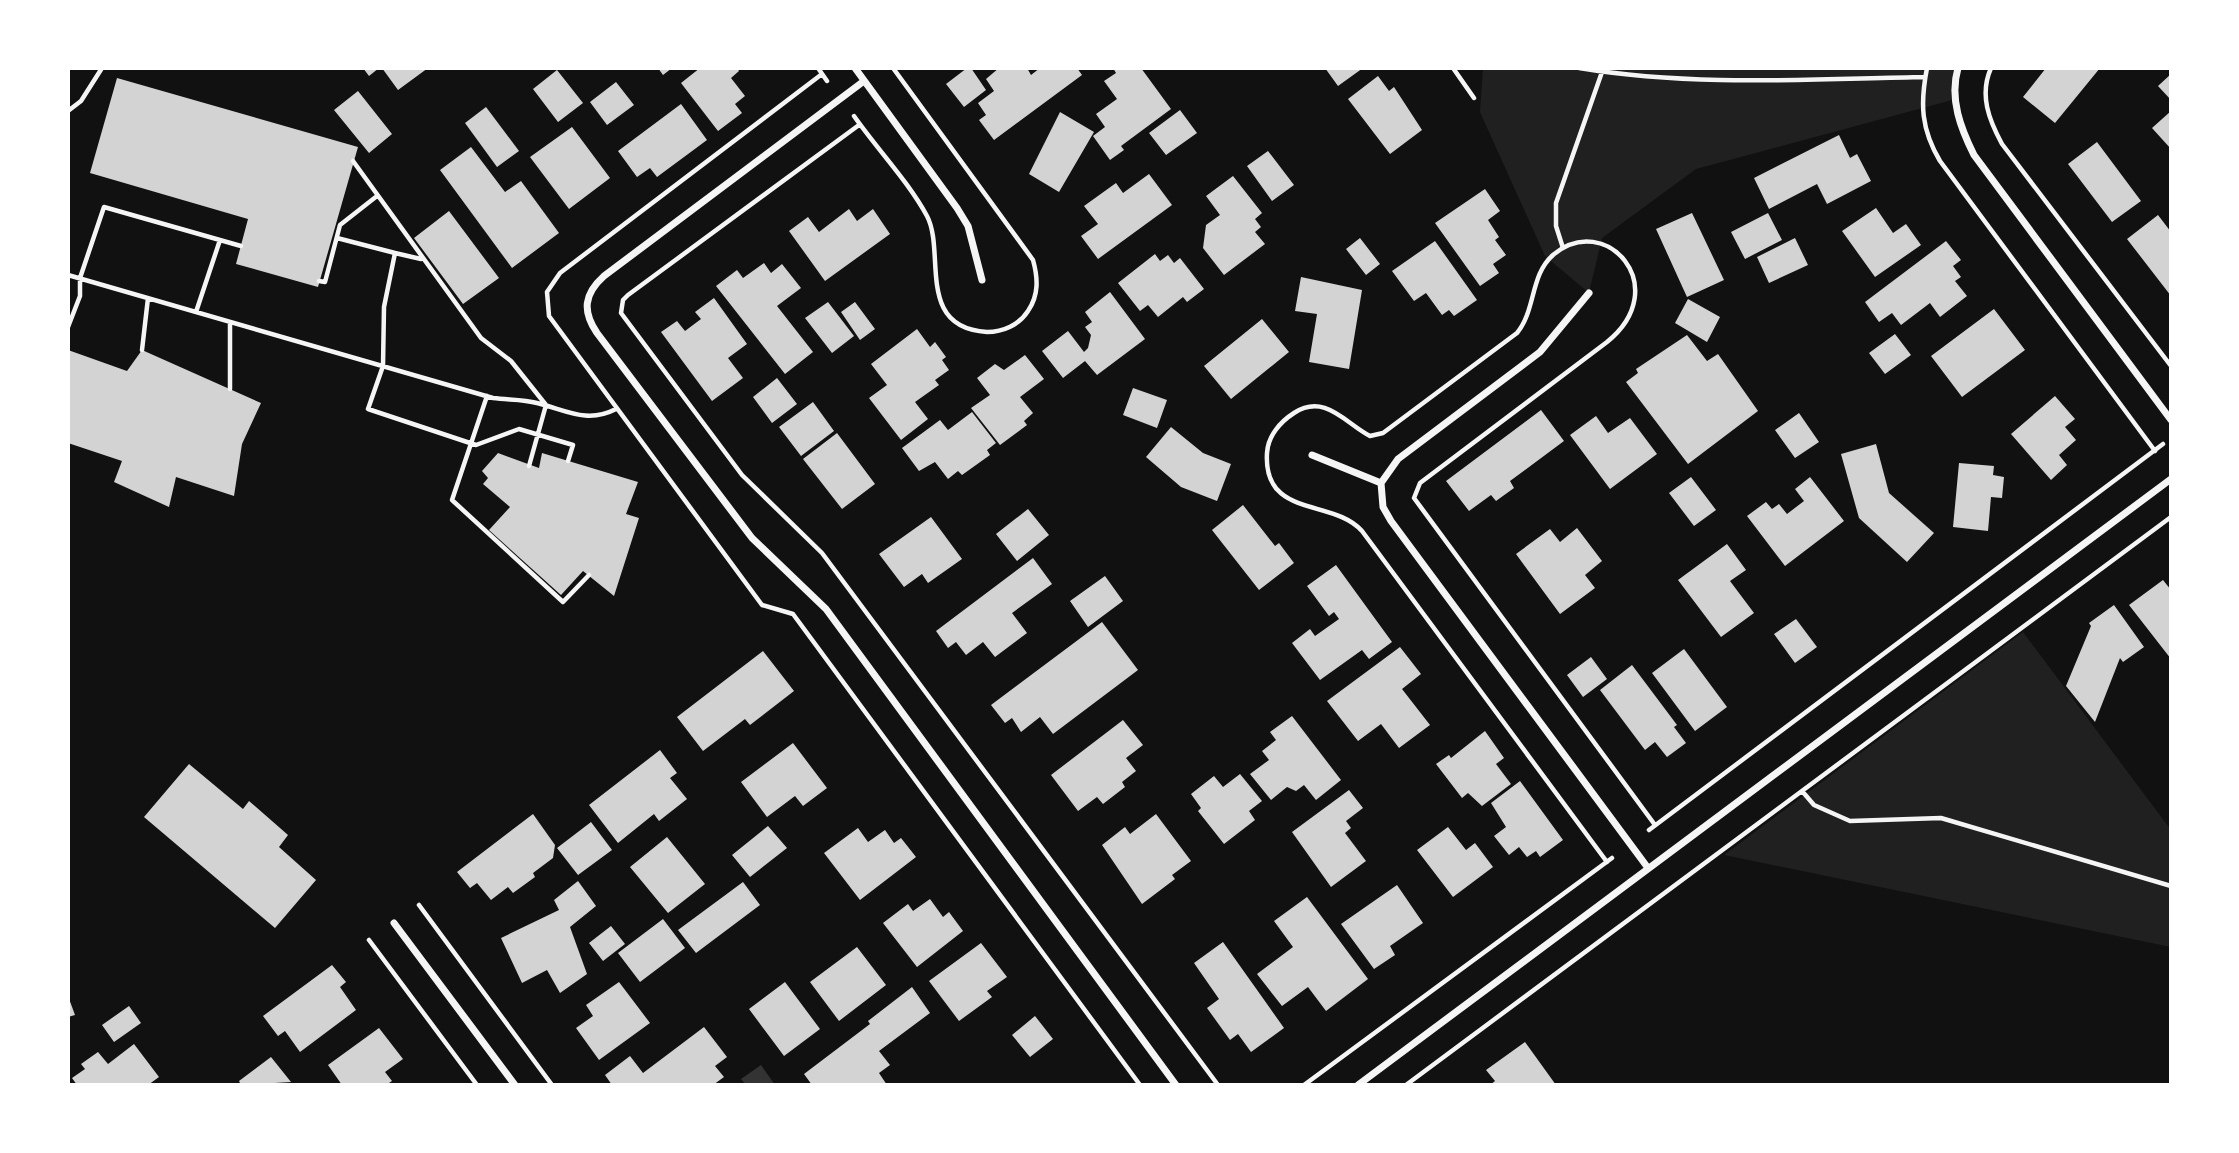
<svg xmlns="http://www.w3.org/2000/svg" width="2239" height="1153" font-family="Overpass,sans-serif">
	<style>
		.green { fill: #202020 }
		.water { fill: #333 }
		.building { fill: #d3d3d3 }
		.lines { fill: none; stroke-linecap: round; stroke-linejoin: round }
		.path { stroke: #f5f5f5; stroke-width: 4.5 }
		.minor { stroke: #f5f5f5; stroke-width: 7 }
	</style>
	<rect width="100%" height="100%" fill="#111"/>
	<path class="green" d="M1483,68H1958L1956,99L1696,169L1602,238L1589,293L1545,256L1480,112Z
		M2023,632L2171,830V947L1724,855Z"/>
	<path class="water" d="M761,1065L775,1085H746L741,1079Z"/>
	<path class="building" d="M363,68H379L369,76Z
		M382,68H428L398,90Z
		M658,68H672L663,75Z
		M700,68H737L739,71L731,78L745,96L735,104L742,113L718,131L681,83Z
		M967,68H971L986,90L964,107L946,84Z
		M999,68H1027L1031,75L1040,68H1077L1082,75L994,140L979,120L986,115L978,103L994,91L986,79Z
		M1113,68H1141L1171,109L1121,146L1124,150L1110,160L1093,136L1105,127L1096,114L1117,99L1104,81L1116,73Z
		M1325,68H1363L1338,86Z
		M2046,68H2100L2055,123L2023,97Z
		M557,70L583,103L558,122L533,89Z
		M2171,74V100L2158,86Z
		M1378,76L1389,91L1394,87L1422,130L1390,154L1348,99Z
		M117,78L358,147L318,287L236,264L248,219L90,173Z
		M616,82L634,105L607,125L590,102Z
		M358,91L392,134L369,153L334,110Z
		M681,104L707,140L657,177L650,168L637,177L618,151Z
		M486,107L519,151L497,167L465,123Z
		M1180,110L1197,133L1166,155L1149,133Z
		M2171,111V149L2152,128Z
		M1060,112L1094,132L1059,192L1029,174Z
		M572,127L610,178L569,209L530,157Z
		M1839,135L1850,158L1857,154L1871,181L1827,204L1817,184L1769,209L1754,178Z
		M2097,142L2141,201L2112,222L2068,164Z
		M471,147L505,192L521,181L559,233L512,268L440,170Z
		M1268,151L1294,185L1272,201L1247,166Z
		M1149,174L1172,205L1098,259L1081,236L1098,224L1084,206L1116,183L1123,193Z
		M1233,176L1262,213L1255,219L1261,227L1255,232L1265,244L1224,275L1203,248L1206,225L1220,215L1206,196Z
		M1485,189L1500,211L1488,220L1499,237L1495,240L1506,255L1493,264L1499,273L1480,286L1435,223Z
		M1876,208L1893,233L1906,224L1921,245L1875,277L1842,231Z
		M849,209L857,221L873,209L890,234L825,281L789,231L808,217L819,232Z
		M449,211L499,278L463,304L414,238Z
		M1692,213L1724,280L1687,297L1656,229Z
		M1768,213L1782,240L1745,259L1731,232Z
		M2158,215L2171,232V296L2127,239Z
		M1360,238L1380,264L1366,275L1346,249Z
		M1795,238L1808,265L1769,283L1757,257Z
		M1435,241L1477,300L1454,316L1449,310L1442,315L1426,293L1414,301L1392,271Z
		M1946,241L1961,260L1953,266L1961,277L1955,281L1967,296L1940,317L1930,303L1901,325L1892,313L1879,322L1865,302Z
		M1155,254L1160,261L1168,255L1174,263L1180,258L1204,289L1187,302L1183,297L1158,317L1148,305L1140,311L1118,283Z
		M764,263L771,273L782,264L801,288L777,306L813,352L785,374L716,286L737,270L743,278Z
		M1301,277L1362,290L1349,369L1309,362L1317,314L1295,311Z
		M1110,292L1145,339L1097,375L1085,361L1063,378L1042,351L1068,331L1084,352L1088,348L1091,335L1085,327L1092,322L1085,312Z
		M714,298L747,344L728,358L743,378L712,401L661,332L677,321L685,331L701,319L695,312Z
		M1688,299L1720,317L1707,342L1675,323Z
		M828,302L854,336L832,353L805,318Z
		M855,302L875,329L860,340L841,312Z
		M1994,309L2025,350L1962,397L1931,356Z
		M1262,319L1289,352L1231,399L1204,366Z
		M917,329L930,347L935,342L946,357L942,360L949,370L935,380L939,385L915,402L928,419L901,440L869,398L887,385L871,364Z
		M1895,334L1911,355L1885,374L1869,353Z
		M1687,335L1707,361L1718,354L1758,411L1688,464L1626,382L1638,373L1636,369Z
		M68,350L127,371L142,350L261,403L242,444L234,496L176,477L169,507L114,482L122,461L68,443Z
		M1025,355L1044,379L1020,397L1033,413L1024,421L1027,425L1000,445L971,408L990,395L977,378L995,364L1004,370Z
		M777,378L797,404L772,423L753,397Z
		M1133,388L1167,400L1157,428L1123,415Z
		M2055,396L2075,419L2065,427L2076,440L2059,455L2067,465L2051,480L2011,434Z
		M813,402L834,431L801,456L779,427Z
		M1541,410L1564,441L1510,481L1514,488L1496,501L1491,495L1469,511L1446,481Z
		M972,412L996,443L987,450L990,455L962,475L958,471L948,479L935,462L919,471L902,448L940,420L948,430Z
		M1799,413L1819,442L1795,458L1775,430Z
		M1596,416L1608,433L1630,418L1657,454L1610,489L1570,435Z
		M1171,427L1203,453L1231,464L1217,501L1181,487L1146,457Z
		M837,433L875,484L842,509L803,459Z
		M1876,444L1889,493L1934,533L1907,562L1859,518L1841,454Z
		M498,453L539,468L542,453L638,482L626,514L639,518L614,596L583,571L561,595L489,530L510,507L483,484L488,478L482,471Z
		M1959,463L1994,466L1993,475L2004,477L2002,498L1991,497L1988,531L1953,527Z
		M1691,477L1716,510L1694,526L1669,493Z
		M1810,477L1844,521L1785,566L1747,516L1766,502L1772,509L1779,504L1787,514L1804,501L1795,489Z
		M1243,505L1275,546L1279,543L1294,563L1259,590L1212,530Z
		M1028,509L1049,535L1017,561L996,534Z
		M931,517L962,559L928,583L922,574L904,587L879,554Z
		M1577,528L1602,561L1585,575L1595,588L1560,614L1516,554L1550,529L1560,542Z
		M1727,544L1746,570L1730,581L1754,613L1721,637L1678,580Z
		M1033,558L1052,584L1012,613L1027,633L995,657L983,642L966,655L956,642L948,648L936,631Z
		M1336,565L1392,642L1369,659L1362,650L1320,680L1292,643L1310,629L1315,636L1339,619L1334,612L1329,616L1307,586Z
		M1105,576L1123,601L1088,627L1070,601Z
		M2163,580L2171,590V659L2129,605Z
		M2114,605L2144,647L2123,662L2120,658L2095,722L2066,686L2091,626L2089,623Z
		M1796,619L1817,647L1795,663L1774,634Z
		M1102,622L1138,670L1053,734L1040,717L1021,732L1012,718L1005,723L991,705Z
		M1400,647L1421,674L1402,689L1430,725L1399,748L1381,724L1358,741L1327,701Z
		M1684,649L1727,707L1695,731L1652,673Z
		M763,651L794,691L750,725L745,719L703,751L677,717Z
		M1591,657L1607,679L1583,697L1567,675Z
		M1632,665L1677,725L1674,727L1686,743L1667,757L1655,742L1645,750L1600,690Z
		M1292,716L1341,780L1316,800L1304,785L1296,791L1287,787L1271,800L1250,774L1269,760L1262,751L1276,740L1270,732Z
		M1123,720L1143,745L1126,758L1136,771L1122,782L1125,787L1103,804L1097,797L1078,811L1051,775Z
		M1485,731L1504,758L1496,764L1511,784L1482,806L1468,793L1462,798L1436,764L1449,755L1451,758Z
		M793,743L827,788L803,806L795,796L767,817L741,782Z
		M660,750L677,773L670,778L687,799L659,821L654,814L618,843L589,805Z
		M189,764L243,809L249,801L288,835L279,847L316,880L275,928L144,817Z
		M1240,774L1262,801L1249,811L1255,820L1224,844L1198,811L1201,808L1191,794L1214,776L1223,787Z
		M1520,781L1563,840L1540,857L1536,851L1527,857L1519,847L1509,855L1494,836L1506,827L1491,803Z
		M1349,790L1363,808L1346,821L1351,828L1345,833L1366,861L1331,887L1292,832Z
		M533,814L555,845L553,858L533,873L535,877L513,893L508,887L491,900L477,883L470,888L457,872Z
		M1156,814L1191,861L1172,875L1175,879L1142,904L1102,845L1125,827L1130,834Z
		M591,822L612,850L578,875L557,848Z
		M768,826L787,848L750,877L732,855Z
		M1448,827L1466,850L1475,843L1493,867L1453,897L1417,850Z
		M858,828L868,842L885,830L894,843L901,838L916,857L860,900L824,853Z
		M667,837L705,884L668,913L630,867Z
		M578,881L596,906L570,927L587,974L560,993L547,970L522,983L501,938L559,910L554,900Z
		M743,882L760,905L696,953L678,930Z
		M1397,885L1423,923L1390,946L1395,955L1374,969L1341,924Z
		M1307,897L1368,979L1326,1011L1308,987L1282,1006L1257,974L1293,947L1274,921Z
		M930,899L943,917L949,912L963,931L917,967L883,923L908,904L913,911Z
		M663,919L685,948L640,982L618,953Z
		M611,926L625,944L603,961L589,943Z
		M1223,942L1284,1028L1251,1052L1238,1034L1230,1040L1207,1008L1219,999L1194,963Z
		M981,943L1007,977L987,991L992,997L959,1021L929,981Z
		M857,947L886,985L839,1021L810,982Z
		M332,965L346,982L340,987L356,1010L300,1052L285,1031L278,1036L263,1016Z
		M619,982L650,1023L599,1060L576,1028L593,1016L586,1005Z
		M785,982L820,1029L784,1056L749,1009Z
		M912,987L930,1013L879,1051L890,1065L879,1073L887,1085H812L804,1074L870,1024L868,1021Z
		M68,996L75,1015L68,1017Z
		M129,1006L141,1023L114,1042L102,1025Z
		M1035,1016L1053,1039L1030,1057L1012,1035Z
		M704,1027L727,1057L715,1066L724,1077L713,1085H612L605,1075L630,1056L643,1073Z
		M379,1028L403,1059L385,1072L392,1081L386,1085H342L328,1065Z
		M1525,1042L1556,1085H1490L1495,1081L1486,1070Z
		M134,1044L159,1077L148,1085H77L72,1078L85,1069L81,1064L98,1052L108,1064Z
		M271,1057L291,1082L241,1085L239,1081Z"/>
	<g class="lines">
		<path class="path" d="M818,68L827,81
			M1453,68L1474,98
			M1579,68C1694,87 1809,79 1925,77
			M1927,68C1920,104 1921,129 1940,161L2155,451
			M1991,68C1979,95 1989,120 2002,144L2171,366
			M822,74L560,273L547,292L549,316L762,605L793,614L1140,1085
			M68,111L81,101L102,68
			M854,116C877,149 908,181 927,216C946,252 915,328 987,332C1003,332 1019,325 1028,311C1039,295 1038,278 1033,260L893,68
			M859,125L628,295L623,300L621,313L742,475L822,553L1218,1085
			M353,161L481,338L511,361L546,405L529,466
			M337,238L395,253
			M1563,248L1556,226V203L1602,72
			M421,259L395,253L384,307L383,366L368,409L476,445L519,429L573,445L568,461
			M68,275L493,398C508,400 523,399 537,403C566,410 587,424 616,409
			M319,281L325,282L340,225L377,196
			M196,312L220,240
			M230,322V389
			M68,327L80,296V278L104,207L241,246
			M142,350L148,298
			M487,396L452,500L563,602L589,575
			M1802,791L1814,805L1850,821L1941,818L2171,886
			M1649,830L2163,444
			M1607,862L1362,531C1333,498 1263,519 1267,453C1268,436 1280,422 1294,413C1325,393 1345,423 1370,436L1383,433L1517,333C1536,310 1530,275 1553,255C1605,210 1675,287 1607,342L1420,483L1414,498L1655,825
			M419,905L552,1085
			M369,940L477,1085
			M1304,1085L1612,858
			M1406,1085L2171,517"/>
		<path class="minor" d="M855,68L957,208L968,226L982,280
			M1958,68C1949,99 1961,129 1974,155L2171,420
			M864,81L604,276C584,294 582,311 597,333L752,538L826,609L1176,1085
			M1589,293L1540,352L1398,459L1381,483L1383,507L1391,521L1648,868
			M1312,455L1381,483
			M394,923L515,1085
			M1358,1085L2171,479"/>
	</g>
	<rect width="2239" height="1153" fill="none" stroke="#ffffff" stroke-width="140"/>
</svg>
